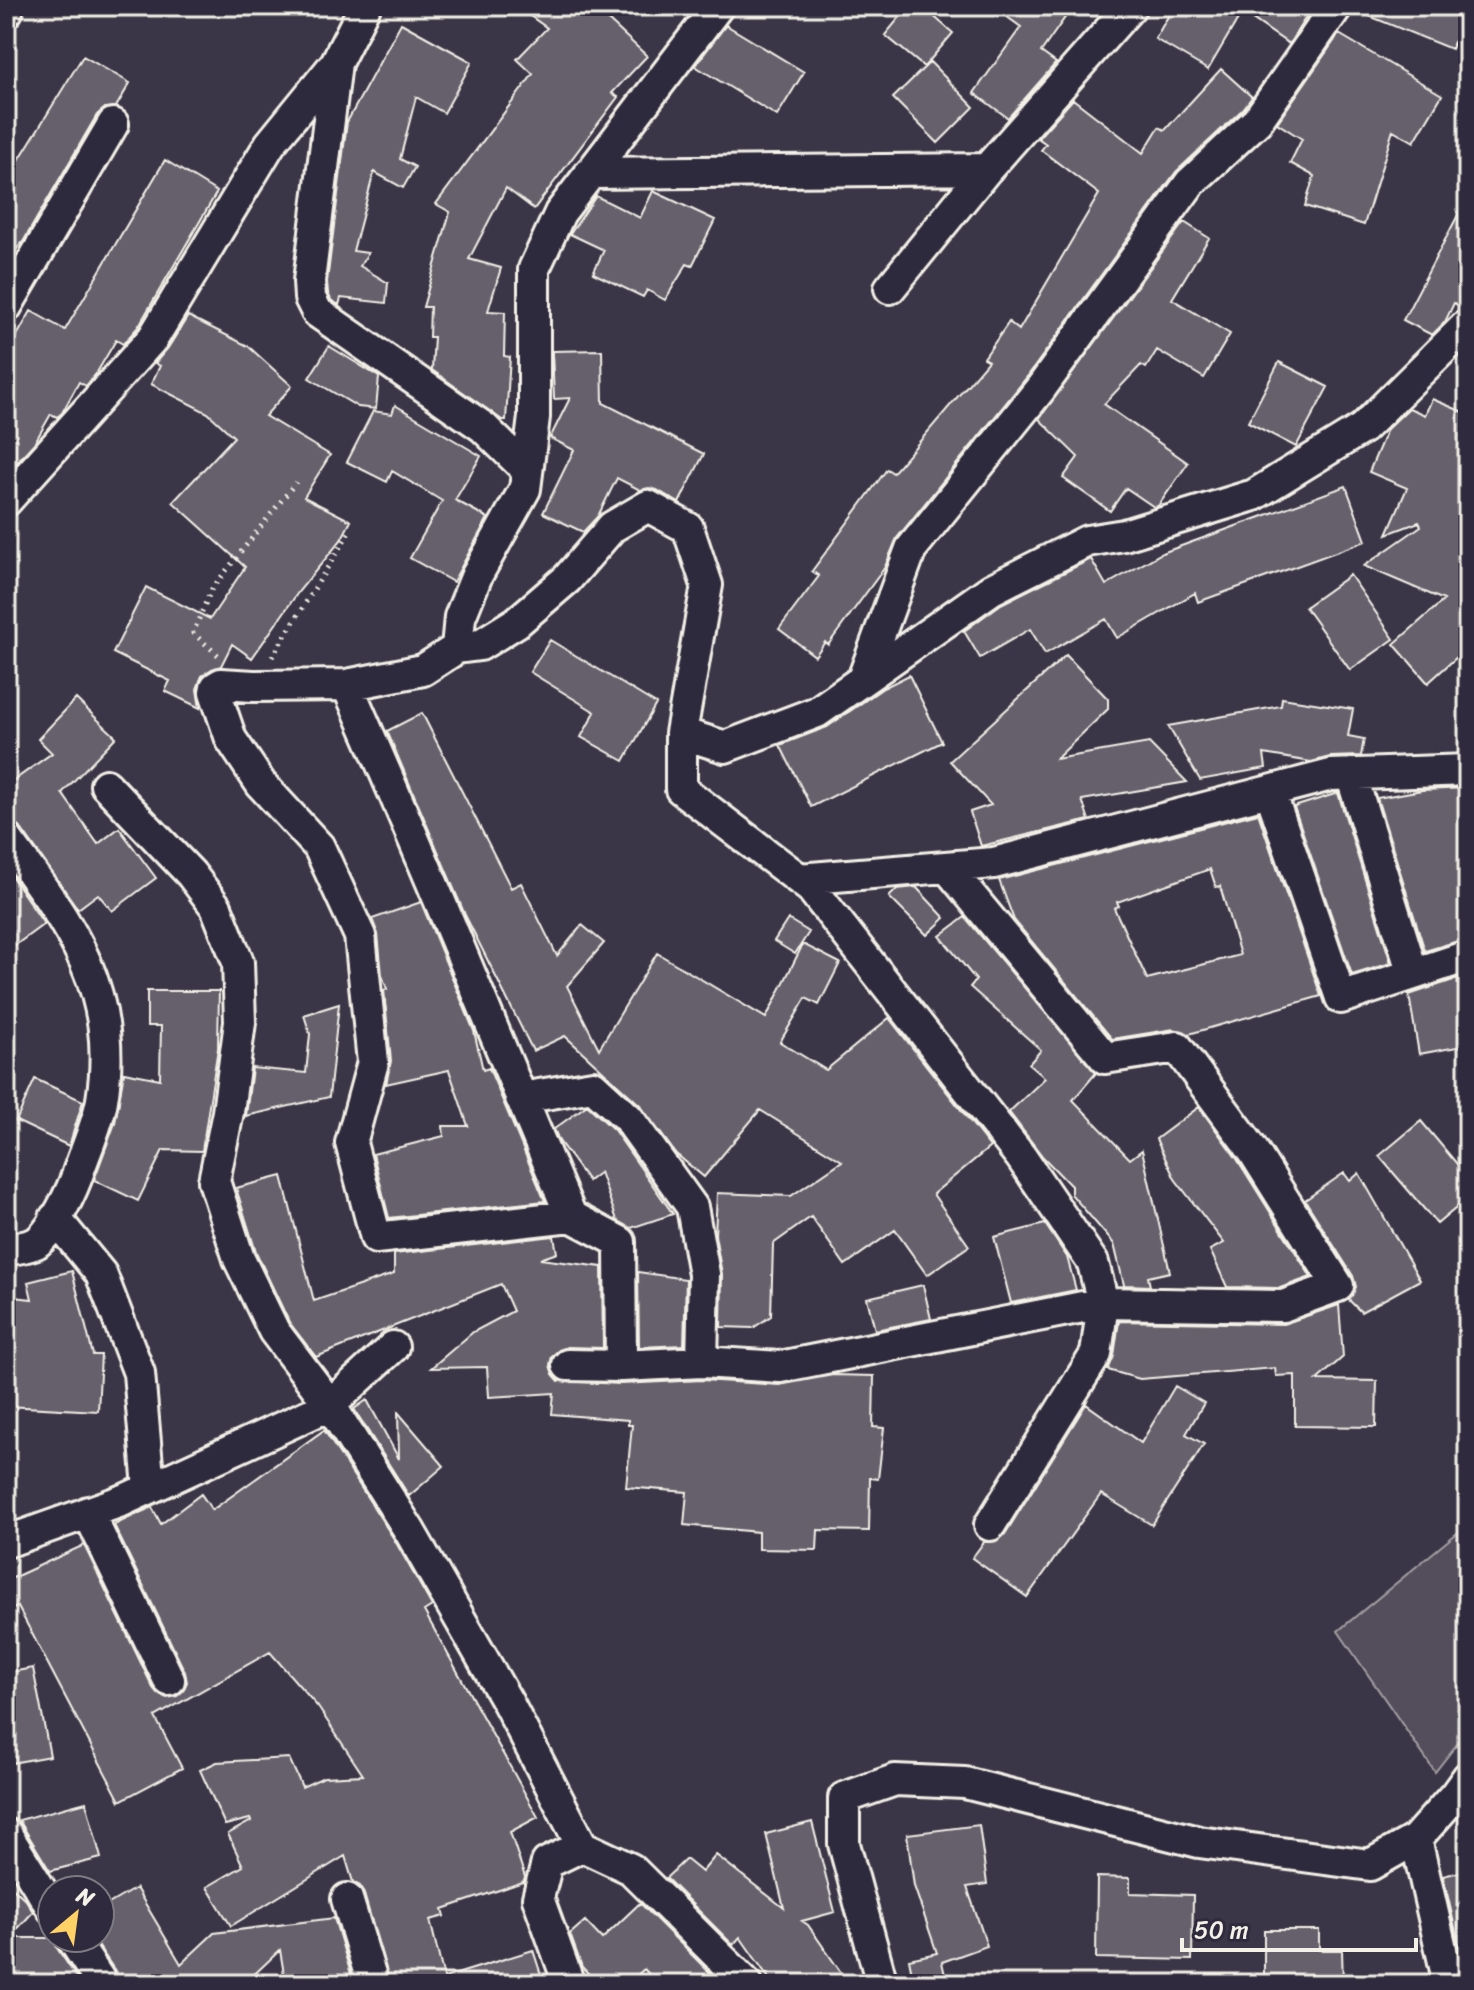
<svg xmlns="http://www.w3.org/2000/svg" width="1474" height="1990" font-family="Sriracha,sans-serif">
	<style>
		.green { fill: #534e5c; stroke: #a4a0a2; stroke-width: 2 }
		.building { fill: #65616c; stroke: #f4f1e8; stroke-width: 2; fill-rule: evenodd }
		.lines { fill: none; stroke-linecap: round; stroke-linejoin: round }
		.minor-casing { stroke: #f4f1e8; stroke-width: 36 }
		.path { stroke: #f4f1e8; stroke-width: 5; stroke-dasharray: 2 6; stroke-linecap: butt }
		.minor { stroke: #2f2a3d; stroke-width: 30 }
	</style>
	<rect width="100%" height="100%" fill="#3b3647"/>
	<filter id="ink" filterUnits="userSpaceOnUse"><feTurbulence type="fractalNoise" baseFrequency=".0125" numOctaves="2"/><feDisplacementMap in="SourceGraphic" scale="16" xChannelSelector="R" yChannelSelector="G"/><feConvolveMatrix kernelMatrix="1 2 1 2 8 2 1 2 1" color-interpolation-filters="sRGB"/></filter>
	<g filter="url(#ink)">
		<path class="green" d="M1468,1524V1730L1435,1772L1338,1631Z"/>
		<path class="building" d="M516,6H593L647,56L612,93L618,97L534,209L506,188L469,259L501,268L488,311L505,312L504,356L510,357L506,420H502L432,370L434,337H429L430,307H423L450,212L436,204L533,74L517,59L547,28Z
			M909,6H922L953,33L924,67L885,35Z
			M992,6H1073L1041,52L1056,63L1008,118L974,93L1021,27Z
			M1174,6H1313L1289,44L1242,12L1208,70L1155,39Z
			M1355,6H1468V9L1451,49L1354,10Z
			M401,23L472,62L444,113L416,97L400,159L415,167L403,188L374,172L353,251L368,253L360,266L388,283L386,303L341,298L339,305L331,300L328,293L327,282L347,122Z
			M726,25L804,72L777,116L695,66Z
			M1339,34L1442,95L1414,142L1393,130L1364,225L1305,206L1314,176L1290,163L1302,139L1277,123Z
			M83,56L130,83L116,107L105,108L97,115L23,242L6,261V181Z
			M930,62L974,107L938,143L893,98Z
			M1221,69L1252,97L1243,109L1176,172L1027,377L897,538L885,567L828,645L825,642L815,656L779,629L819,576L812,571L887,469L893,473L988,361L984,358L1009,322L1019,330L1099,194L1041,150L1046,144L1038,138L1073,99L1143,153L1159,127L1165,130Z
			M165,160L217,192L138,327L123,344L116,340L96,374L86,386L79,382L62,413L57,417L51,414L35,442L6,474V355L31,311L65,330Z
			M653,191L715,220L692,266L687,264L665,300L647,290L643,297L593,273L604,250L570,234L596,196L640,218Z
			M1468,196V307H1462L1454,303L1445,322L1432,335L1403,320Z
			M1184,222L1209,238L1172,299L1230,334L1204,378L1157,350L1146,368L1141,365L1104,404L1188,463L1158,506L1154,507L1126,488L1110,511L1063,478L1078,457L1039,419Z
			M188,316L248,346L292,386L265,416L330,455L304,497L351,521L341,540L299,591L252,658L232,644L221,666L212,669L202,676L197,689L200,708L165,691L170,681L113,653L146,587L210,619L245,567L173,502L234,437L208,413L151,384L160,366L155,363L168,348Z
			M329,346L379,377L376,409L358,407L309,378Z
			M602,350L603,403L704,454L679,503L657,490L649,488L640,490L617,478L598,516L583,532L543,513L574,450L550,438L570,398L554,399L552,351Z
			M1279,362L1328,387L1296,447L1248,422Z
			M1432,399L1468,414V647L1428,683L1394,644L1444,600L1364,566L1421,526L1419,522L1387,534L1407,488L1369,472L1387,429L1409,408L1425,415Z
			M395,405L481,456L455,500L488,518L453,582L410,558L442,501L392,471L387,482L347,462L373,411L392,414Z
			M1346,486L1366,541L1198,602L1195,593L1117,638L1106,619L1045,654L1030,629L980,658L964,631L1001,604L1091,559L1106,585L1162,553Z
			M1350,575L1394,639L1350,670L1305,607Z
			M550,640L656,704L624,761L581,737L595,712L530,672Z
			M1066,655L1108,699V709L1056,759L1149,743L1187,782L1082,800L1089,820L981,846L970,812L991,805L950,761Z
			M909,675L942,742L811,807L780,745L827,727L883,688Z
			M1282,698L1353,709L1348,736L1364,739L1361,756L1330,757L1311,762L1264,754L1266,768L1200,780L1168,726L1281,706Z
			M76,699L116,737L62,793L98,844L119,828L156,878L112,911L98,894L78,909L20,827L6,820V786L52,753L38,739Z
			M422,713L511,888L521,883L557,956L582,925L604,943L567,986L599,1049L657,953L766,1018L803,944L840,963L819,1005L806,998L780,1042L826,1070L889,1018L990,1147L933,1194L969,1246L927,1275L895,1230L845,1265L811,1217L773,1244L771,1316L753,1328L721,1327L722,1274L715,1235L717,1193L791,1196L842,1161L760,1110L704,1177L676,1154L640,1105L565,1036L533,1051L465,915L387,731Z
			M1468,788V938L1425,951L1377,798L1422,790Z
			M1338,793L1391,963L1352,975L1294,807Z
			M1258,813L1321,996L1189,1034L1174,1029L1112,1039L1014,920L999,880ZM1210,869L1216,887L1220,886L1240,955L1147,979L1114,908L1119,906L1117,902Z
			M6,868L44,924L6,952Z
			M916,887L945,918L927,935L889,897L897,889Z
			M421,902L474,1031L483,1070L489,1068L545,1201L389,1218L373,1154L444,1136L443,1126H468L449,1070L386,1084L391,1061L384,990L387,989L382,975L378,934L372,919Z
			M965,917L1096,1073L1073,1100L1130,1159L1142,1150L1170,1272L1148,1277L1150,1286L1124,1285L1114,1244L1071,1194V1186L1043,1157L1009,1112L1045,1078L1029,1064L1041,1050L970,987L976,980L940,936Z
			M788,919L809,932L795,954L774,941Z
			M1468,975V1045L1419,1054L1409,995Z
			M147,991H219L218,1048L202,1151L163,1150L138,1201L94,1180L115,1123L124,1072L160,1079L161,1026H147Z
			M339,1004L329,1097L246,1116L252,1068L306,1073L310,1034L304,1015Z
			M35,1079L83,1101L69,1146L16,1121Z
			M587,1105L614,1130L673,1214L631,1228L617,1220L600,1172L588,1181L559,1141L554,1129Z
			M1199,1107L1237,1159L1311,1277L1280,1288L1227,1287L1210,1250L1224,1243L1175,1179L1156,1139Z
			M1421,1121L1468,1177V1198L1437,1224L1379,1156Z
			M1344,1173L1350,1181L1359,1173L1420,1280L1361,1312L1349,1300L1356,1287L1353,1276L1305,1200Z
			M282,1176L314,1301L394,1274V1254L554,1236L557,1253L540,1259L602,1267L603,1348L568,1347L559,1350L552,1356L550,1365L553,1374L559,1381L621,1384L702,1380L779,1385L833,1375L874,1376L873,1427L884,1428L878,1479L870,1478L869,1531L818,1530L817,1550L758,1549V1532L684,1525L687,1492L626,1487L632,1425H628V1420L552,1414L554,1393L489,1397L487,1367L431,1368L473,1332L513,1311L501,1284L316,1357L289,1322L256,1252L236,1188Z
			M1045,1224L1067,1257L1076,1290L1011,1303L994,1237Z
			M72,1271L93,1355H101L98,1411L6,1406V1296L32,1299L28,1282Z
			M638,1272L686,1279L684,1345L639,1347Z
			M923,1285L931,1319L875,1330L867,1298Z
			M1339,1305L1343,1357L1317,1380L1377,1381L1376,1427L1295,1426V1375L1276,1376L1275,1368L1140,1379L1108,1370L1114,1356L1119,1321L1283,1324Z
			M1175,1386L1204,1403L1186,1434L1204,1444L1152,1525L1101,1494L1027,1597L972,1558L984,1542L998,1541L1005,1534L1086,1404L1141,1443Z
			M367,1400L399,1459L398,1412L444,1466L409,1496L354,1409Z
			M324,1430L394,1539L432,1606L424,1611L538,1817L510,1832L525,1877L523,1882L443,1909L445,1916L430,1920L444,1978L533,1950L544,1984H390L364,1894L360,1886L353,1882L345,1856L231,1926L207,1887L243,1866L228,1834L251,1821L250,1819L225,1825L200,1770L217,1762L289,1758L302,1787L324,1777L363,1775L318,1707L270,1652L155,1717L182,1768L120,1801L18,1607L6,1611V1581L84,1545L153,1688L158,1694L167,1698L177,1696L183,1691L187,1682L185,1672L114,1525L152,1507L161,1524L201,1494L212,1510Z
			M33,1668L50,1756L6,1764V1673Z
			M86,1802L101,1858L50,1871L19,1820Z
			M812,1822L835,1912L802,1921L808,1925L849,1984H773L740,1937L733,1945L666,1878L686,1859L702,1872L716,1855L784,1908L766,1834Z
			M979,1825L987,1884L967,1887L987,1946L942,1962L947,1984H914L909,1959L937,1953L914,1886L907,1834Z
			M1468,1870V1944L1459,1945L1443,1876Z
			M11,1876L14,1880L7,1882L26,1900L33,1912L9,1938H54L57,1948L81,1984H6V1881Z
			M1097,1877L1130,1878V1893L1193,1895L1192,1960L1096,1958Z
			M136,1888L181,1964L214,1933L334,1918L354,1984H310V1976L285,1980L280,1950L244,1984H120L117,1974L93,1938H100V1909Z
			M640,1903L711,1974L703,1984H658L644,1969L628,1984H598L582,1967L570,1934L585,1921L602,1939Z
			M1264,1930H1319V1950H1342L1343,1984H1264Z"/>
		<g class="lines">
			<defs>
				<path id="minor" d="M718,6L560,213L534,269V417L525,489L477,575L460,617L457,648L480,645L517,622L567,579L612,527L648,506L688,528L707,585L681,733L725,747L817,712L992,589L1087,541L1124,535L1254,495L1363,428L1468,324
					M6,12L7,11
					M336,63L309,281L310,298L317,312L483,427L527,470
					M590,173L987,169L1131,6
					M890,288L987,169
					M6,307L113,124
					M6,501L153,338L270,144L336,63L365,6
					M863,679L911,549L1041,388L1190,183L1257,121L1337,6
					M347,685C425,860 496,1039 571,1216L376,1238L351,1143L373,1062L360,936L319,847L261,784L231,739L215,692L216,687L221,684L254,686L347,685L423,670L457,648
					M681,733V789L811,888L1021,1157L1093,1263L1103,1303L1096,1354L990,1525
					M1351,774L1413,974
					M106,785L191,874L216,907L238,962L240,1022L228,1112L214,1181L239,1259L274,1331L330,1405L409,1530L508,1703L582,1846
					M1270,791L1341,998L1468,956
					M6,838C68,922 120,989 102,1100C98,1123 87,1147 79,1170C73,1189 53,1231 36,1243C28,1247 15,1248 6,1250
					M799,879L994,863L1331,775L1468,770
					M521,1098L593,1086L628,1118L692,1207L704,1274L702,1362
					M571,1216L620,1242L621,1366
					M55,1218L101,1274L139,1373L149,1488
					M568,1365L621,1366L702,1362L780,1367L1103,1303L1283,1306L1338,1286L1252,1149L1177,1047L1105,1058L947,867
					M88,1512L169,1680
					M6,1542L124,1500L330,1405L393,1347
					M6,1834L52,1908
					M1416,1839L1449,1984
					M347,1899L373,1984
					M72,1938L102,1984
					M569,1984L538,1898L547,1863L582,1846L631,1869L747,1984
					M882,1984L844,1844V1798L895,1780L965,1783L1199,1842L1370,1865L1416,1839L1455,1795L1468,1777"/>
			</defs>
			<use href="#minor" class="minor-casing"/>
			<path class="path" d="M218,655L193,633L211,590L296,482
				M272,657L352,528"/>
			<use href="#minor" class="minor"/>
		</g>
	</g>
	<rect width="1474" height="1990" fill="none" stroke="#2f2a3d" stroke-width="32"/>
	<rect x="16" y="16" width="1442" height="1958" fill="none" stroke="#f4f1e8" stroke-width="3" filter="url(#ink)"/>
	<g transform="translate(76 1914) rotate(29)"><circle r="38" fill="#2f2a3d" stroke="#7e7a81" stroke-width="2"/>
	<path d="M0-6L14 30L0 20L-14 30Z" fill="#ffd166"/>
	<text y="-12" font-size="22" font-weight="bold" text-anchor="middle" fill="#f4f1e8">N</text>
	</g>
	<path d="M1182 1938v12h234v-12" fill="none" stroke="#f4f1e8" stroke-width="4"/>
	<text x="1194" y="1938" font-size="24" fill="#f4f1e8" stroke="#2f2a3d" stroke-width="6" paint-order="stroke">50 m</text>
</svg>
